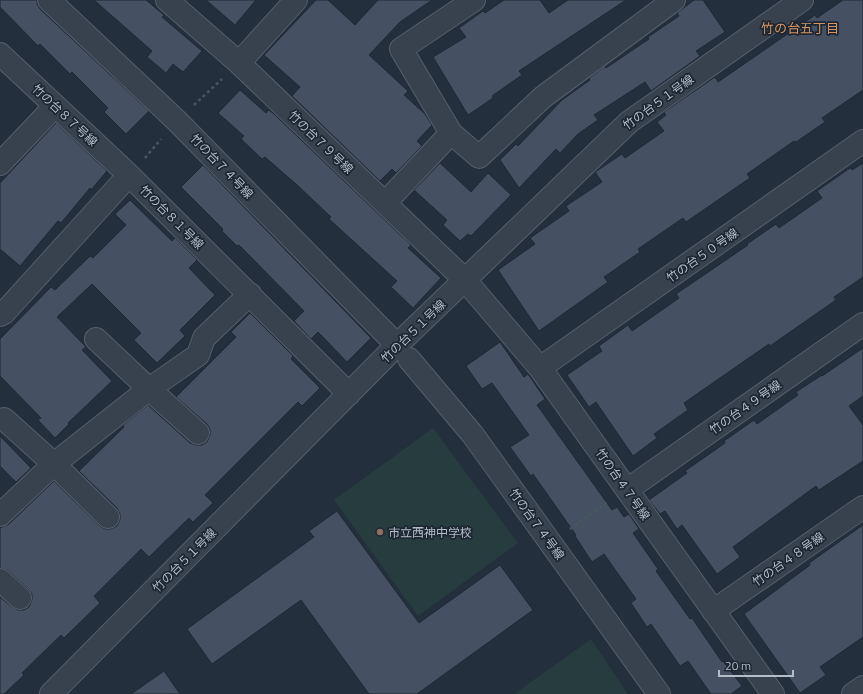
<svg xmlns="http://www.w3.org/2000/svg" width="863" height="694" font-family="'Titillium Web','Noto Sans JP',sans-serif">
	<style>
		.green { fill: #263c3f }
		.building { fill: #455162; stroke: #1f2835 }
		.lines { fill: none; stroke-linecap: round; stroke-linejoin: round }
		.minor-casing { stroke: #565f6c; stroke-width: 24 }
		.path { stroke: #44595c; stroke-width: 2.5; stroke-dasharray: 3 3; stroke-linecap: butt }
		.minor { stroke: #38414e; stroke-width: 22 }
		.education-dot { fill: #8d6e63; stroke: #1d2633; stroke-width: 1.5 }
		.labels { text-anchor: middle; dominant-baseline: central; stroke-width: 3.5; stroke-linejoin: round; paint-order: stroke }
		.street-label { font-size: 12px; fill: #b4bcc9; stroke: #1d2633 }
		.poi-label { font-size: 12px; fill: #b4bcc9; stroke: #1d2633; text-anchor: start }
		.neighbourhood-label { font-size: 13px; fill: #d59563; stroke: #1d2633 }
	</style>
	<rect width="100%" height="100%" fill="#242f3e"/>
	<path class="green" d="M433,428L518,543L418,616L334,500Z
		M591,639L628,694H514Z"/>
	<path class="building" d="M0,0H37V4L40,9L149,111L126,134L104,112L108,108L72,72L70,74L40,44L38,46L0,7Z
		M94,0H146L164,15L162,17L202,51L183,72L173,64L166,73L147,57L152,51Z
		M206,0H256L235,25Z
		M316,0H328L355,25L378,0H432L400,22L369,55L408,91L404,95L425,114L432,125L417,141L422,146L396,173L392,169L380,181L292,96L300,87L264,55Z
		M504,0H540L549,13L568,0H626L519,71L522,75L492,96L493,98L468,115L433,57L466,37L459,28L483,11L485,13Z
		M694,0H703L725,32L696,51L700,56L651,91L645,82L594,115L598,120L578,134L560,153L556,149L519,188L500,160L516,144L518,146L562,100L590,80L589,78L605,66L606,68L649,39L648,37L679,16L677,13Z
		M843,0H863V90L822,118L825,122L796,142L794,141L747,174L750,178L686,222L683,218L638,249L640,252L604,277L608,282L539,331L498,270L535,244L530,238L569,211L566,206L602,182L595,172L622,154L625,158L664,131L657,122L666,115L664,112L715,77L718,82L815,15L817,18Z
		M240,90L266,113L269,110L275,115L411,245L408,248L441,278L413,308L391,287L397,281L329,219L331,217L296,184L265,157L262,159L241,139L244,136L218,113Z
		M56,123L107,171L91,190L90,188L61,223L58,221L20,266L0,249V183Z
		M440,163L471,192L488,173L511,195L471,236L468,234L460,241L443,225L447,220L414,190Z
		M863,163V277L834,297L836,300L770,346L769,344L684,403L688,410L654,434L657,438L633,456L596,402L589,407L567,375L602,351L599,346L628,325L632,331L679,298L676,294L748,245L747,244L776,224L779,228L822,198L817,191L850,168L852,170Z
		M203,165L371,338L347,362L318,332L311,339L294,321L304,311L239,245L237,246L222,231L223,229L181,187Z
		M130,200L172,241L175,238L197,260L189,268L215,295L180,330L185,336L157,363L134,340L141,333L92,284L57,317L86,347L82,350L112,381L68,423L69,424L55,438L38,420L41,418L0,376V339L51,287L55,290L90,256L93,258L126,225L115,214Z
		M250,313L293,356L291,359L320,388L302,406L298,402L205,495L213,503L193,522L189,518L149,557L141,549L94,596L100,603L64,638L61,635L22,673L24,675L4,694H0V597L12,607L18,610H24L29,607L32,600V594L28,589L8,571L0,568V528L9,524L54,481L100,526L105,529H111L117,526L120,520V514L117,508L79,471L124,427L123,425L148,405L190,443L196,445H202L207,442L210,435V429L207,424L176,397L236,337L231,332Z
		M500,342L524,377L528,374L545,399L537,405L612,510L617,507L624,517L629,514L639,529L633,533L658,569L656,571L690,619L692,618L722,662L723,661L742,686L731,694H711L688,661L680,666L651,624L647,627L631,603L636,599L604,554L592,562L575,536L576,535L533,474L531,476L510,447L529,435L492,383L482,389L466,366Z
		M863,348V396L849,406L863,425V461L819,490L816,486L733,547L740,557L717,574L682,525L677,529L665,511L660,514L649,500L687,473L685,471L725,443L724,441L754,420L757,424L798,395L796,392L822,375V376Z
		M0,436L31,468L16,482L0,466Z
		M337,511L419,623L500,565L533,610L417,694H369L301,600L212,664L187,629L314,537L309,531Z
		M863,525V637L820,667L826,675L800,693L744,614L810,565L809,563Z
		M164,671L180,694H131Z"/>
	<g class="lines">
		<defs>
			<path id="minor" d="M49,0L177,121L390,338
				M167,0L239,63
				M296,0L239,63L465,280L540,368L773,694
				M474,0L401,49L451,133L479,157L543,97L674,0
				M0,54L129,175
				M0,164L55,106
				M385,203L451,133
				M0,315L4,313L129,175L349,394
				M96,339L149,389L198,433
				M409,359L473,435L659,694
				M540,368L863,141
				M4,419L54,464L108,517
				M627,490L863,324
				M0,515L54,464L149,389L198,355L204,338L250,294
				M0,580L20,598
				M713,611L863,507
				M51,694L397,345L629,122L802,0
				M853,694L863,687"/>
		</defs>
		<use href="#minor" class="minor-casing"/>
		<path class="path" d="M194,105L222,79
			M145,158L161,139
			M570,529L608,502"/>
		<use href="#minor" class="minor"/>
	</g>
	<circle class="education-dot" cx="380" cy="532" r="4"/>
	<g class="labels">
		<g class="street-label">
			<text transform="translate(658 102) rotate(-36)">竹の台５１号線</text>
			<text transform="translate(65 115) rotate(43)">竹の台８７号線</text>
			<text transform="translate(321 142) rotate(44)">竹の台７９号線</text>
			<text transform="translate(222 166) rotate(46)">竹の台７４号線</text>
			<text transform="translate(172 217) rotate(45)">竹の台８１号線</text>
			<text transform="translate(702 255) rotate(-35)">竹の台５０号線</text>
			<text transform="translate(413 331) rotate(-44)">竹の台５１号線</text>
			<text transform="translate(745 407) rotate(-35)">竹の台４９号線</text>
			<text transform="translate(623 484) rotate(55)">竹の台４７号線</text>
			<text transform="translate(537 524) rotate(54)">竹の台７４号線</text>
			<text transform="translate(788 559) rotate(-35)">竹の台４８号線</text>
			<text transform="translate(184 560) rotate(-45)">竹の台５１号線</text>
		</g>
		<g class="poi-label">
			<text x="388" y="532">市立西神中学校</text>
		</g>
		<g class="neighbourhood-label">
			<text x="800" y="28">竹の台五丁目</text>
		</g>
	</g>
	<path d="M719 670v6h74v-6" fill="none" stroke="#b4bcc9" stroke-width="2"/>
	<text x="725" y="670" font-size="12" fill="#b4bcc9" stroke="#1d2633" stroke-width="3" paint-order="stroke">20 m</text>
</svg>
